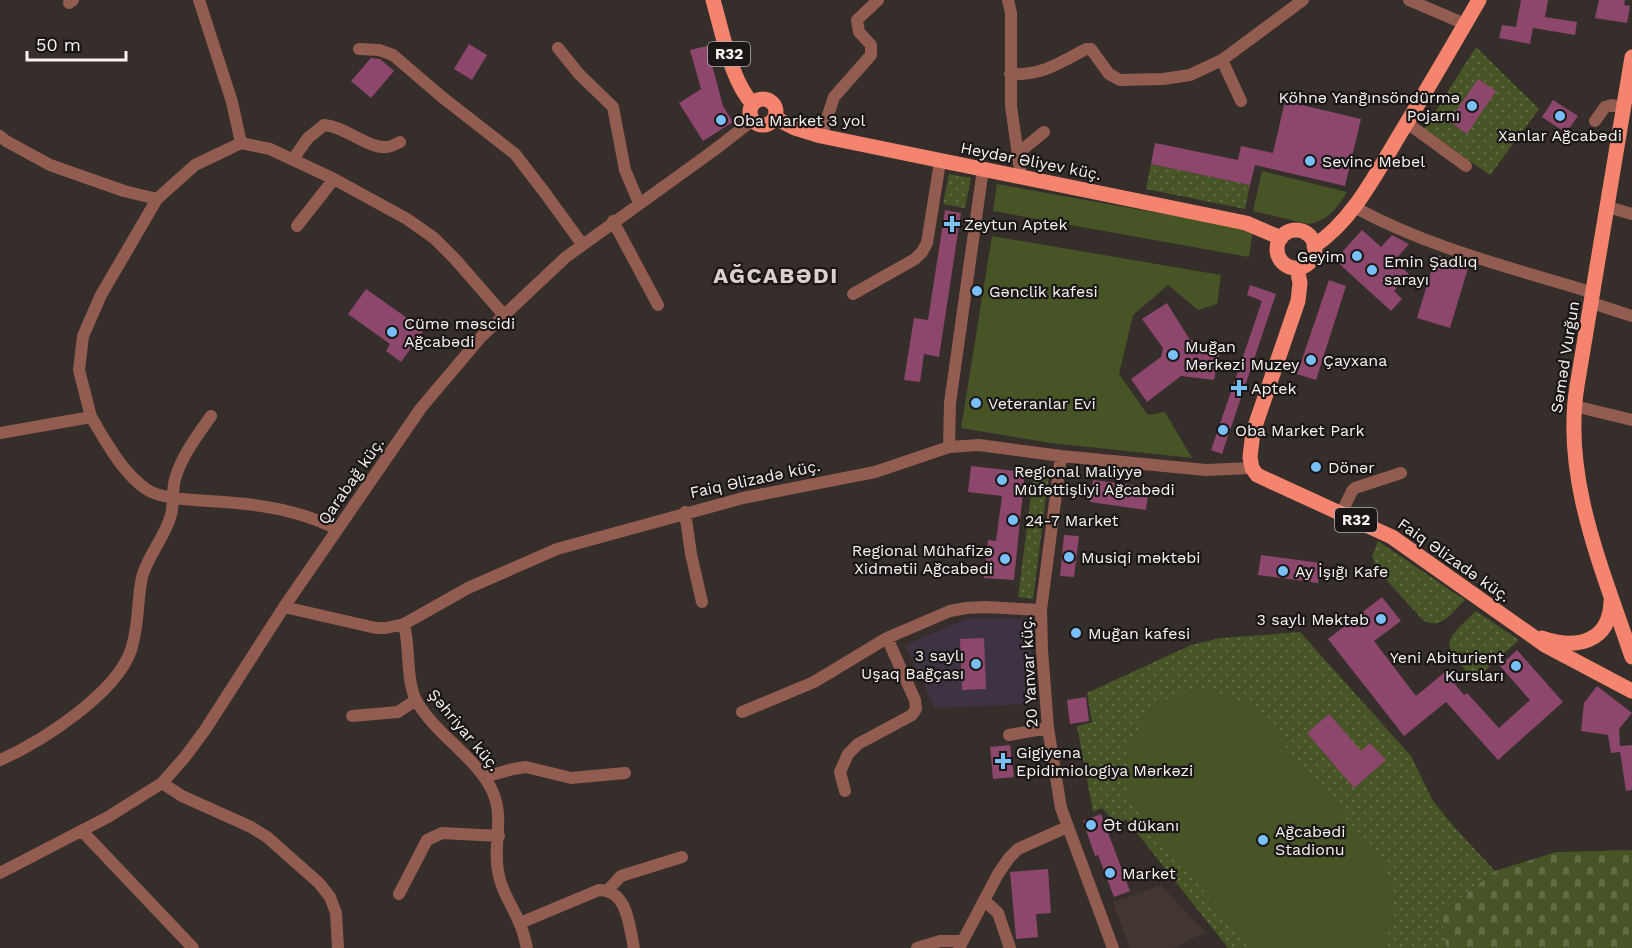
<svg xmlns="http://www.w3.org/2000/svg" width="1632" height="948" font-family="'Work Sans',sans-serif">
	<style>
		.built { fill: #433630 }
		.education { fill: #3d3343 }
		.grass { fill: url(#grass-dots) }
		.cemetery { fill: url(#cemetery-stones) }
		.green { fill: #465426 }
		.building { fill: #8e476c }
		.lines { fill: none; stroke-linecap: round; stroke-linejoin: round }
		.minor { stroke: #935c50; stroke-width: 12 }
		.major { stroke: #f4846d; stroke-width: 15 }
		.poi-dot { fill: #79bff8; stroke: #1a1716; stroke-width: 2 }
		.labels { text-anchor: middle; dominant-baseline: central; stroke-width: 4.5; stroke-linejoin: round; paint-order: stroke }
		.shield { fill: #1a1716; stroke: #b5b1af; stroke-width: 1.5 }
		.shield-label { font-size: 15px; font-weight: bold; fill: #f7f3f1 }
		.poi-label { font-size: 16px; fill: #f7f3f1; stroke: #1a1716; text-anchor: start }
		.street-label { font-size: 16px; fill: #f7f3f1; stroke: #1a1716 }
		.district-label { font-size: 22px; font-weight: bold; letter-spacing: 1.5px; fill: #dad1ce; stroke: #1a1716 }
	</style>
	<defs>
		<pattern id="grass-dots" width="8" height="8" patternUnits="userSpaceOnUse" patternTransform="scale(1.5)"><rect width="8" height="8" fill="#465426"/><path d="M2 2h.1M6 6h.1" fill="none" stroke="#616d46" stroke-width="1.8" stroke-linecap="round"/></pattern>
		<pattern id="cemetery-stones" width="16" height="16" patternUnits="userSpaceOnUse" patternTransform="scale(1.5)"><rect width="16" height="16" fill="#465426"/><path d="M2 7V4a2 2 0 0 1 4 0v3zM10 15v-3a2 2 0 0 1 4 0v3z" fill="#616d46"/></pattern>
	</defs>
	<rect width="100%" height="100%" fill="#352e2b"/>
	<path class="built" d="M1161,885L1205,932L1173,948H1130L1113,902Z"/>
	<path class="education" d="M969,618L1030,619L1033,704L935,708L905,645Z"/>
	<path class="grass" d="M1476,47L1539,109L1490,175L1424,129Z
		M1151,164L1250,185L1245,209L1146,189Z
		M949,174L971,178L965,208L943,204Z
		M1034,472L1049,474L1033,599L1018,597Z
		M1378,541L1465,600C1452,612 1441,631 1423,620L1379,572L1372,557Z
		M1476,611L1519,640L1474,680C1443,643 1439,646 1476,611Z
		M1300,632L1411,756L1433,801L1456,829L1495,871L1442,913L1446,948H1228L1126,819L1117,825L1102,808L1093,812L1077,726L1092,722L1087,693L1191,645L1221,638Z"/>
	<path class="cemetery" d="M1632,850V948H1446L1442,913L1495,871L1556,852Z"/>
	<path class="green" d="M1262,171L1347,192C1337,208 1328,221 1308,224L1253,211Z
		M997,184L1253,230L1249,257L993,211Z
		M992,236L1221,275L1217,304L1198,310L1168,285L1133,315L1119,374L1148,415L1165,412L1192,458L1051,443L961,428Z
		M1198,689C1224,694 1238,697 1259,714L1383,863C1396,894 1400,919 1380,948H1252L1142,818C1139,811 1134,804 1131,797C1118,760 1136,714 1171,697C1179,693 1189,692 1198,689Z"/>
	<path class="building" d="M1521,0H1548L1545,17L1577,22L1575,35L1533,28L1530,44L1499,38L1502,25L1516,27Z
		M1599,0H1625L1624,5L1630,6L1627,23L1595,18Z
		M469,44L487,55L472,80L454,69Z
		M707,46L723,106L733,122L703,141L679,103L701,89L690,50Z
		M371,58L380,59L394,71L371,98L351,81Z
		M1478,79L1496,91L1467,134L1449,121Z
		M1553,100L1578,116L1566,133L1542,117Z
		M1285,101L1361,119L1345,186L1255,165L1250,185L1151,164L1155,143L1238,160L1241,146L1273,153Z
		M945,210L961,213L939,357L924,354L920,382L904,380L914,318L928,320Z
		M1362,230L1381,247L1392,235L1409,244L1394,261L1409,274L1394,291L1402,299L1391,311L1335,260Z
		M1436,255L1469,265L1450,328L1417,318Z
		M1329,280L1346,286L1316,380L1297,374Z
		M1250,285L1276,294L1222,454L1211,450L1262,301L1247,295Z
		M366,289L424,330L401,362L386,351L390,344L348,314Z
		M1167,303L1190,340L1221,346L1214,380L1181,376L1147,402L1131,379L1161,357L1163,348L1142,319Z
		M971,466L1025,472L1014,580L984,578L988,540L996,541L1002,496L968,492Z
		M1093,480L1149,487L1146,510L1090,502Z
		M1064,535L1079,536L1074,577L1060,576Z
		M1261,555L1321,563L1318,583L1258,575Z
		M1382,597L1401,621L1374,641L1416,696L1445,672L1464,695L1467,693L1499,728L1530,700L1500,666L1517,650L1563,702L1498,760L1446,702L1404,736L1328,639Z
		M984,638L986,689L962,690L960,639Z
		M1597,686L1632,713L1619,729L1620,746L1632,745V790L1626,791L1620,752L1611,753L1608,735L1581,731L1584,703Z
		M1086,697L1089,721L1070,724L1067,700Z
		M1329,714L1361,751L1370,743L1386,760L1354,788L1307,733Z
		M1010,745L1014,777L993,779L990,747Z
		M1101,814L1130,891L1114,897L1098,855L1095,856L1083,821Z
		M1048,869L1051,913L1036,914L1038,937L1016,939L1010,872Z"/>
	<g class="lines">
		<path class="minor" d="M199,0L232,102L241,143L270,149L334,179L407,219L434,238L455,259L503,314
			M1008,0L1011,13V106L1021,177
			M1409,0L1465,24
			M69,3L73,0
			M558,48L579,74L613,107L625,170L639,203
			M359,49L379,50L393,55L442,97L515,154L545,193L582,244
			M1222,60L1241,101
			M1010,74C1041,76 1060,63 1086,49H1091L1109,74L1120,80L1163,79L1190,75L1222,60L1303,0
			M1595,121L1605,107L1612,105L1623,108
			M1407,123L1466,166
			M0,136L6,141L50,165L124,191L157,199
			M821,136L834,97L871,55V45L859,32L857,20L878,0
			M1018,153L1044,132
			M293,159L308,138L324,125C344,126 369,149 387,147C391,147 396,144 400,142
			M1354,207C1429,248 1512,268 1594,293
			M1608,207L1632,214
			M613,221L658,305
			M297,226L334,179
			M853,294L915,259L922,252L927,243L940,162
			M1592,303L1632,316
			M1574,406L1632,420
			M91,417L79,370L83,336L101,295L157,199L195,165L241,143
			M0,433L91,417C107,443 121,471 146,489C164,502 214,500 236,503C272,506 305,513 337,529
			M949,447L950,403L983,169
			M1061,456L1041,610L1042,650L1048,728L1061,808L1113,948
			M685,512L691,554L702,602
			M1341,514L1352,491L1355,488L1401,473
			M284,607L376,628H386L404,624L468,588L557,549L743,498L875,472L949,447L979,445L1061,456L1206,470L1252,468
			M404,624C410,647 406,681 416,700C435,735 481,760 494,795C504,821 492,849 499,876C502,892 513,907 519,922C523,930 525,939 527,948
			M742,712L814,682L887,638L950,611L966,608L985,607L1041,610
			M352,716L398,712L416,700
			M1009,735L1048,728
			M0,760C41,742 116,694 131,650C139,626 137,601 142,577C148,555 165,537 171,515C174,503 172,490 175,479C182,455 197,436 211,416
			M485,777L513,769L526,767L571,778L625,773
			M162,783L182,796L251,827L267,837L319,883L330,897L336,913L338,948
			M845,791L840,772L848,754L858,744L912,715L916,709L915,700L887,638
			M82,831L193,948
			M0,873L108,817L162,783L185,757L205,730L284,607L421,408L481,337L566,257L713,151L753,120
			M608,890L621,876L682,857
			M399,894L427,840L442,833L499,836
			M985,901L998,913L1010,948
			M520,923L599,890C628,890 629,926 634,948
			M917,948L940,941H961
			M959,948L998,874L1009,858L1018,849L1067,827"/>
		<path class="major" d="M713,0C722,30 731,82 753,104
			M1632,57L1577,386C1562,479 1603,570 1632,657
			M750 112a13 13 0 1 1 26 0a13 13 0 1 1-26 0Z
			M775,118L795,128L821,136L1246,223L1281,238
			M1277 249a19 19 0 1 1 38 0a19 19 0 1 1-38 0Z
			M1314,246C1353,220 1376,174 1400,134C1427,90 1453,45 1479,0
			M1297,268L1300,283L1298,301L1253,432L1250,457L1252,468L1257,475L1392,537L1545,645L1632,691
			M1542,638C1577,650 1610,642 1611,601"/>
	</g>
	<g class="poi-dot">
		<circle cx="1472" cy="106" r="6"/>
		<circle cx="1560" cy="116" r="6"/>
		<circle cx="721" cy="120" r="6"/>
		<circle cx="1310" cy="161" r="6"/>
		<path d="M949 215h6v6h6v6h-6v6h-6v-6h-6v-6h6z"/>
		<circle cx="1357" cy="256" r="6"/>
		<circle cx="1372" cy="270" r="6"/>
		<circle cx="977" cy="291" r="6"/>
		<circle cx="392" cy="332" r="6"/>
		<circle cx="1173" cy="355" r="6"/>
		<circle cx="1311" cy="360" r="6"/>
		<path d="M1236 379h6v6h6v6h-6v6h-6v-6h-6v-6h6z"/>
		<circle cx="976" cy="403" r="6"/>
		<circle cx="1223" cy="430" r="6"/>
		<circle cx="1316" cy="467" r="6"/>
		<circle cx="1002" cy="480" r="6"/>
		<circle cx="1013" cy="520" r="6"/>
		<circle cx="1069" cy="557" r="6"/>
		<circle cx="1005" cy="559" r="6"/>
		<circle cx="1283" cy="571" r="6"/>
		<circle cx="1381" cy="619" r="6"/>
		<circle cx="1076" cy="633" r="6"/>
		<circle cx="976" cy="664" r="6"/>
		<circle cx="1516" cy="666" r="6"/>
		<path d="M1000 752h6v6h6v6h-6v6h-6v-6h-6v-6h6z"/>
		<circle cx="1091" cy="825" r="6"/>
		<circle cx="1263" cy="840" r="6"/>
		<circle cx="1110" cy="873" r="6"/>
	</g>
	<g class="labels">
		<g class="shield">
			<rect x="708" y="42" width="42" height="24" rx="4.5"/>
			<rect x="1335" y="508" width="42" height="24" rx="4.5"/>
		</g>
		<g class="shield-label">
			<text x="729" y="54">R32</text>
			<text x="1356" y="520">R32</text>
		</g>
		<g class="poi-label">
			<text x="1460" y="97" text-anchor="end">Köhnə Yanğınsöndürmə<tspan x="1460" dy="18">Pojarnı</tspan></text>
			<text x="733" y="120">Oba Market 3 yol</text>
			<text x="1560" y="135" text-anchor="middle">Xanlar Ağcabədi</text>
			<text x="1322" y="161">Sevinc Mebel</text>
			<text x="964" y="224">Zeytun Aptek</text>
			<text x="1345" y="256" text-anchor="end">Geyim</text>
			<text x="1384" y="261">Emin Şadlıq<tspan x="1384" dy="18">sarayı</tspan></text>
			<text x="989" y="291">Gənclik kafesi</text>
			<text x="404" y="323">Cümə məscidi<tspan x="404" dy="18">Ağcabədi</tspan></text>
			<text x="1185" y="346">Muğan<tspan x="1185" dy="18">Mərkəzi Muzey</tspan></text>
			<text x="1323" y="360">Çayxana</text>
			<text x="1251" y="388">Aptek</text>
			<text x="988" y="403">Veteranlar Evi</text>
			<text x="1235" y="430">Oba Market Park</text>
			<text x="1328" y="467">Dönər</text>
			<text x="1014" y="471">Regional Maliyyə<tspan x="1014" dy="18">Müfəttişliyi Ağcabədi</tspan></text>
			<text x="1025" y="520">24-7 Market</text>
			<text x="993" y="550" text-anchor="end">Regional Mühafizə<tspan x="993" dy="18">Xidmətii Ağcabədi</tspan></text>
			<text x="1081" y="557">Musiqi məktəbi</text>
			<text x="1295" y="571">Ay İşığı Kafe</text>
			<text x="1369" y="619" text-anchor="end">3 saylı Məktəb</text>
			<text x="1088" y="633">Muğan kafesi</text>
			<text x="964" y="655" text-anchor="end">3 saylı<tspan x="964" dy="18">Uşaq Bağçası</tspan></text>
			<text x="1504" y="657" text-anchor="end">Yeni Abiturient<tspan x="1504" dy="18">Kursları</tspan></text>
			<text x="1016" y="752">Gigiyena<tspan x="1016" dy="18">Epidimiologiya Mərkəzi</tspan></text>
			<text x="1103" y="825">Әt dükanı</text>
			<text x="1275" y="831">Ağcabədi<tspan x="1275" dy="18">Stadionu</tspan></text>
			<text x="1122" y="873">Market</text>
		</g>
		<g class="street-label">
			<text transform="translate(1031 161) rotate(11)">Heydər Əliyev küç.</text>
			<text transform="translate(1565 357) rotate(-81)">Səməd Vurğun</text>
			<text transform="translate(755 479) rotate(-12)">Faiq Əlizadə küç.</text>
			<text transform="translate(351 481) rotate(-55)">Qarabağ küç.</text>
			<text transform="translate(1454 560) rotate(35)">Faiq Əlizadə küç.</text>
			<text transform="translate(1029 672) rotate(-93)">20 Yanvar küç.</text>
			<text transform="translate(464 730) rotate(50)">Şəhriyar küç.</text>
		</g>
		<g class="district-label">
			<text x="776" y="275">AĞCABƏDI</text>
		</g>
	</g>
	<path d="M27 51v9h99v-9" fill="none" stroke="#f7f3f1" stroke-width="3"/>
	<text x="36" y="51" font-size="18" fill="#f7f3f1" stroke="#1a1716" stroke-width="4.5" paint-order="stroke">50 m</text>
</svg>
